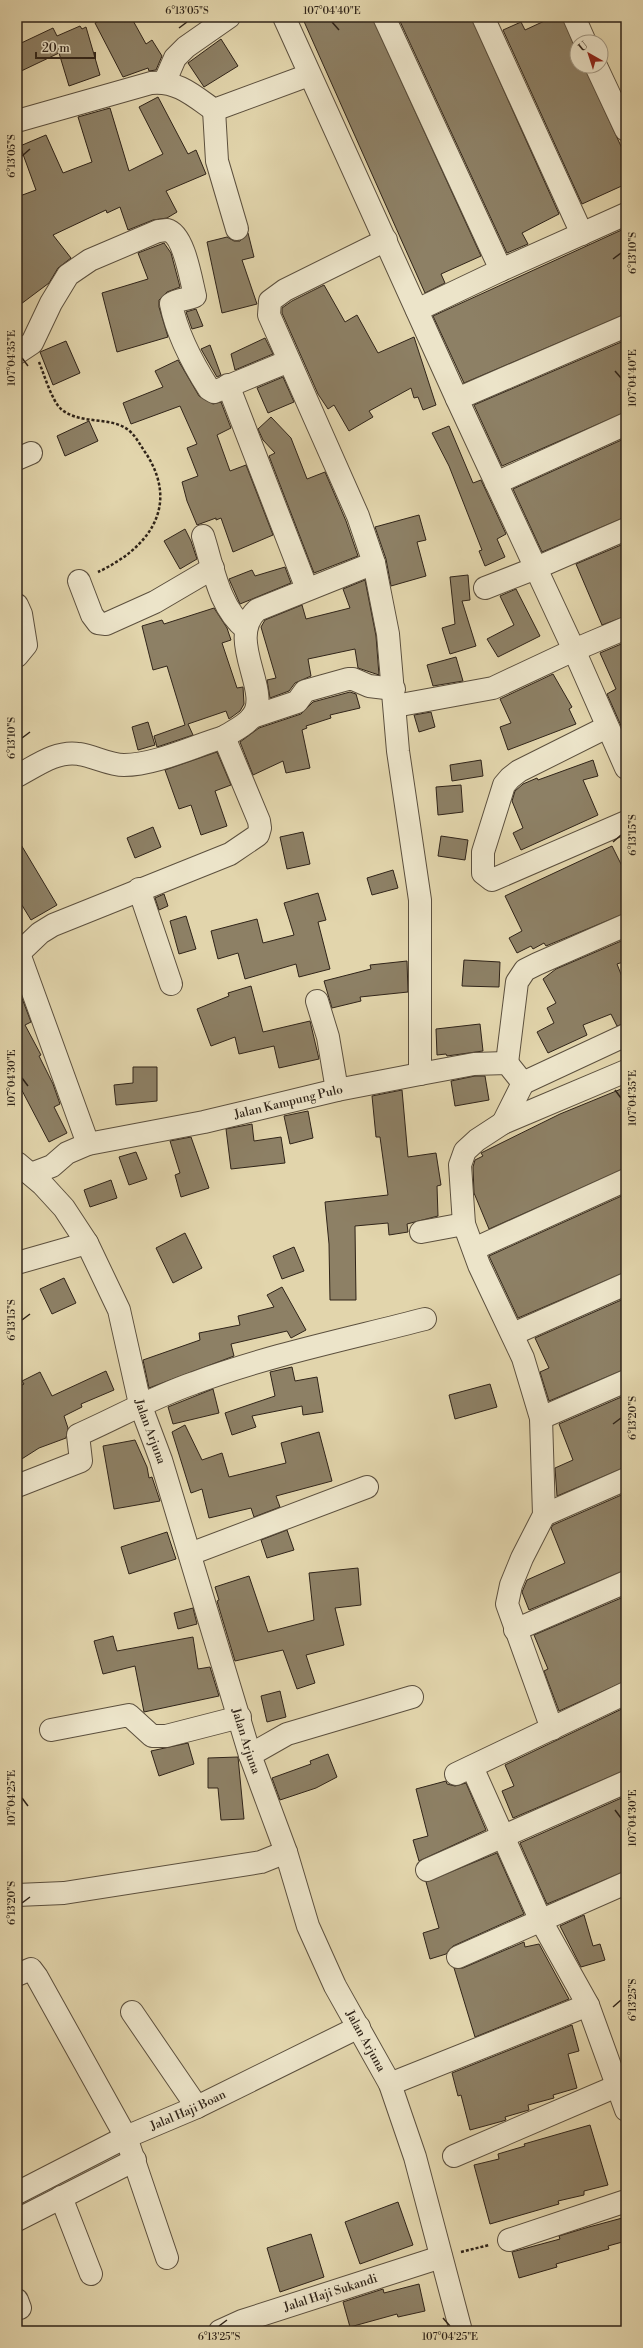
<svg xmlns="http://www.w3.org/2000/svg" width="643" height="2348" font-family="'Libre Bodoni',serif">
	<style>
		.building { fill: #8d8065; stroke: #302419 }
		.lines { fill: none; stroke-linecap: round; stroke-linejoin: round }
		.minor-casing { stroke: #5c503e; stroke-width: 24 }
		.path { stroke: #302419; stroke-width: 2.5; stroke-dasharray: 3 2; stroke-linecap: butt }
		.minor { stroke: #ece4c9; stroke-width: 22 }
		.ticks { fill: none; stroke: #302419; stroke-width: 1.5 }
		.labels { text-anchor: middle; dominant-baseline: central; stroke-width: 3; stroke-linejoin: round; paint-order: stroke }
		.street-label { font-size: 12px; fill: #302419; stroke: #ece4c9 }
		.neatline { fill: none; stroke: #302419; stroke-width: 1.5 }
		.ticks-label { font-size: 10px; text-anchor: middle; fill: #302419 }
	</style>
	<rect width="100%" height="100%" fill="#e2d5ac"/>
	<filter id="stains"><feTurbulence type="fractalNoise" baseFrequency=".005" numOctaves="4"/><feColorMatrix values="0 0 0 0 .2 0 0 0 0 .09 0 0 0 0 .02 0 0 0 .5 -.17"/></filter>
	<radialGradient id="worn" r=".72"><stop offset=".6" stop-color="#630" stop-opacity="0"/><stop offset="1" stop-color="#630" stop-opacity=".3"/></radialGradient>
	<path class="building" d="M107,17H131L146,44L152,40L162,56L156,70L149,71L148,68L123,77L95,23Z
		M302,17H372L481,256L441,274L445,283L425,293Z
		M398,17H471L559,214L522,233L528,244L507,253Z
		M553,17H562L577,51V66H584L626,157V184L582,204L503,30L521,22L525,30Z
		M80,26L82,29L86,27L100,75L69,86L59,53L17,73V45L53,28L57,36Z
		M221,39L238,66L204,87L188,63Z
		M158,97L188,154L196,150L206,174L166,191L177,212L167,218L153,220L128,230L120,207L107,213L106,210L53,235L71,258L58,268L49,283L17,307V197L36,190L20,146L46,135L63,173L92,162L78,117L110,108L129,171L163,154L139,107Z
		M626,228V314L464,383L433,316Z
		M248,233L254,257L242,260L257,304L222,313L207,242L227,237L234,241H240Z
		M164,243L171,253L180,287L167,292L159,300V307L168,337L117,352L102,293L148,279L138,253Z
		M324,285L345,322L357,315L378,353L414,337L436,405L423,410L418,397L414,398L411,388L369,411L373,417L349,431L334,405L328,409L318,394L282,313V308L292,301Z
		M196,309L203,326L192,329L186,312Z
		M265,338L273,354L235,370L231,354Z
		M626,340V412L502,466L474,405Z
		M66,341L80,373L53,385L40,352Z
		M210,345L221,375L217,377L201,349Z
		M178,360L199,396L213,404L221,402L231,428L217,435L230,471L246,465L273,535L233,552L221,518L216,520V518L197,525L187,501L182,482L198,476L187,448L197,444L180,406L131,424L123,403L163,387L155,371Z
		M283,377L294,402L268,413L257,388Z
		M271,417L291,438L307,479L325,472L346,521L358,556L314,573L269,456L275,453L263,440L258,429Z
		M89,421L98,441L65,456L57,436Z
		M449,426L473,483L481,480L506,534L497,539L505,557L485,566L479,551L482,550L449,466L432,433Z
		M626,438V517L542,552L513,489Z
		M419,515L426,540L417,542L426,576L391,586L386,559L375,527Z
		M185,529L191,541L197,559L180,569L164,541Z
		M626,543V616L602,625L576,564Z
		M285,567L291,583L240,604L229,579L252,570L255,576Z
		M468,575L470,600L462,601L476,646L450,654L442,628L455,624L450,577Z
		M365,580L376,636L379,675L358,668L355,649L308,659L311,676L295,683L289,691L270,698L267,680L276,678L261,627L265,620L302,605L306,619L350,608L343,589Z
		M516,589L540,636L498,657L487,639L514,625L500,596Z
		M214,608L227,628L231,640L222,643L237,688L243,687L244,704L240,711L229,719L226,711L188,724L193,735L157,747L154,736L185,725L167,666L153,670L142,626L162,620L164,624Z
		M626,642V737L607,694L616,689L600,653Z
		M456,657L463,681L433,686L427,665Z
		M553,674L572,707L569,709L576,724L508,750L500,727L511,723L500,699Z
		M350,692L356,694L360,708L330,715L331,718L306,726L307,728L302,730L310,768L286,773L283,761L253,775L240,742L259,728L301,714L313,702Z
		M431,712L435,727L419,732L414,715Z
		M148,722L155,745L138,750L132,727Z
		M217,752L231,785L215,791L227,826L201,835L191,805L179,809L165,770Z
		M481,760L483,776L452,781L450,765Z
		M593,760L598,776L583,780L598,815L521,850L513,833L523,828L512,801L515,791L523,784L537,778L538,780Z
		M461,785L463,812L438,815L436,787Z
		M153,827L161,847L135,858L127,838Z
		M303,832L310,864L287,869L280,837Z
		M441,836L468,840L465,860L438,856Z
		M17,838L57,905L31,920L17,897Z
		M612,846L626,874V913L546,946L544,943L533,949L531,946L517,953L509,938L522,931L505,896Z
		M393,870L398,888L372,895L367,878Z
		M318,893L326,920L318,922L330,969L299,977L296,964L245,979L238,953L218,959L211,931L257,919L263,943L294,935L284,903Z
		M164,894L168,906L159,910L155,898Z
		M186,916L196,949L179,954L170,921Z
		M626,939V961L617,964L626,987V1023L617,1026L611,1014L583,1025L587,1035L548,1053L537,1032L554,1023L547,1008L556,1003L543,979L556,969Z
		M464,960L500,962L499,987L462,986Z
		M407,961L408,992L360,997L361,1001L332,1008L324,981L371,969L370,965Z
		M17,985L31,1022L25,1025L41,1055L39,1056L53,1084L60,1104L54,1107L67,1133L49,1142L17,1081Z
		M251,986L263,1032L310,1021L319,1059L279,1068L274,1046L239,1054L235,1037L211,1046L197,1009L229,996L228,993Z
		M480,1024L483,1051L447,1056L446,1054L437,1055L436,1029Z
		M133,1067H157V1101L116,1105L114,1085L133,1083Z
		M475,1076H485L489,1100L455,1106L451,1081Z
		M626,1087V1168L489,1229L474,1193L473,1167L475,1160L483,1156L481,1153L560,1114Z
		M402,1090L408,1157L436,1153L441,1185L437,1186L438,1216L407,1224L408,1232L389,1235L388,1223L355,1226L356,1300H330L329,1244L325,1202L388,1195L380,1137H376L372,1096Z
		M308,1111L313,1138L290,1144L284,1116Z
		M252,1124L254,1141L281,1137L285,1163L231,1169L226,1129Z
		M191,1137L209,1188L181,1197L175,1175L180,1173L170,1141Z
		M136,1152L147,1179L129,1185L119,1157Z
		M111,1180L117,1198L90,1207L84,1190Z
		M626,1194V1272L518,1318L489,1256Z
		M185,1233L202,1268L173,1283L156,1248Z
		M294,1247L304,1271L282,1279L273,1256Z
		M64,1278L76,1303L52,1314L40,1289Z
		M282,1287L306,1330L291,1338L287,1331L231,1344L234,1356L149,1388L143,1360L200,1340L199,1333L240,1325L238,1316L274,1307L267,1295Z
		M626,1298V1369L549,1401L540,1372L549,1368L535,1338Z
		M292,1367L295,1381L317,1377L323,1412L303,1415L302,1406L252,1416L256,1427L232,1435L225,1413L275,1396L270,1372Z
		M106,1371L114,1390L81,1404L82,1407L64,1416L68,1428L66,1438L39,1448L17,1462V1388L24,1384L22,1381L40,1372L52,1396Z
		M490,1384L497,1407L455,1419L449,1395Z
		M213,1389L219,1413L173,1424L168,1407Z
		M626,1395V1467L557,1496L555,1468L573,1460L559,1424Z
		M185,1425L202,1460L222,1453L229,1477L286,1463L281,1443L319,1432L332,1481L276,1496L280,1507L254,1517L251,1508L209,1518L202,1489L191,1493L172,1432Z
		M135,1440L147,1467L149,1478L152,1477L160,1501L114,1509L103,1446Z
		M626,1493V1570L529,1610L522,1592L527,1580L565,1563L551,1528L553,1525Z
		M287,1530L294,1550L267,1558L261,1540Z
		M167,1532L176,1559L129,1574L121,1547Z
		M358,1568L361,1605L335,1608L344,1645L306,1655L315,1683L297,1689L283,1650L235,1661L217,1601L219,1600L215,1587L249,1576L268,1632L314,1620L309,1573Z
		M626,1596V1681L559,1711L544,1671L548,1669L534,1635Z
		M193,1608L197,1624L178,1629L174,1613Z
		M113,1636L117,1651L193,1637L198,1669L210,1667L219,1696L144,1712L135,1666L103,1674L94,1641Z
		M280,1691L286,1717L267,1722L261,1696Z
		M626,1707V1770L513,1818L502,1791L514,1786L505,1765Z
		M188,1743L194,1764L159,1776L151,1751Z
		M328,1754L337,1777L316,1788L280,1800L272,1778L311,1764L310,1761Z
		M238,1757L244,1819L221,1820L218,1788H208V1758Z
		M446,1781L447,1784L455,1786L466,1783L486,1830L419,1861L413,1840L428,1836L416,1789Z
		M626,1796V1871L547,1904L520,1843Z
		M497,1853L524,1914L453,1946L446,1954L430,1959L423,1933L439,1928L426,1882Z
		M584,1915L593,1946L600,1944L605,1960L581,1967L560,1926Z
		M524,1942L525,1947L539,1944L569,1999L475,2037L454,1968H463Z
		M572,2025L579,2051L568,2054L577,2088L553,2095L554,2098L528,2105L529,2110L505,2117L506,2120L503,2121L470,2130L461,2095L458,2096L452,2073Z
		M590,2125L608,2185L584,2191V2195L558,2201L559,2204L490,2224L474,2165L499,2159L498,2154L525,2146L524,2144Z
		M398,2202L413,2245L360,2264L345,2222Z
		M626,2217V2241L608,2246L609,2249L556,2264L557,2267L519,2278L512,2252L560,2239L559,2236L589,2227Z
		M311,2234L324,2277L280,2292L267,2248Z
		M419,2284L425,2311L398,2317L397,2314L350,2327L343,2302L383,2289L384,2293Z"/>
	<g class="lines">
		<defs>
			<g id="minor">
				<path d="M284,17L457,399L574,650L626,768"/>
				<path d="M384,17L501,270"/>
				<path d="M483,17L582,234"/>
				<path d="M574,17L585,42"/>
				<path d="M596,66L626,130"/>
				<path d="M165,81L175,58L186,47L229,17"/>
				<path d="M214,110L217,161L237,229"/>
				<path d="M17,121L151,83C177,80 194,96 214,110L309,75"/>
				<path d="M386,240L285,290L270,301L269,315L358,516L374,563L388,634L398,751L420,900V1074"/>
				<path d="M417,310L501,270L626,214"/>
				<path d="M17,353L32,343L51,303L68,275L90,260L158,231C160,231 164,230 167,230C184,234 191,280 195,296C187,300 178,299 171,304C177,334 193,364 209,389L214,392L289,361"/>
				<path d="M228,385L307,589"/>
				<path d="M457,399L626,326"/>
				<path d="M17,459L31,453"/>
				<path d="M496,483L626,424"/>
				<path d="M203,536C213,567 219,608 246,629"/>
				<path d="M79,581L92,615L98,623L106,624L155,602L213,568"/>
				<path d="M485,588L536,568L626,529"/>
				<path d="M17,605L21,614L26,645L17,656"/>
				<path d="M395,706L493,688L574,650L626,628"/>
				<path d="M252,717L297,702L305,691L348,679H353L369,686L394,689"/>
				<path d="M607,727L519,771L510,778L504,785L483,852V873L492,880L626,822"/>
				<path d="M17,776C36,766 57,750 79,754C94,756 109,765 124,765C155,765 194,746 224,737"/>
				<path d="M139,889L171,984"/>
				<path d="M17,948L88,1144"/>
				<path d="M17,955L40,933L53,925L230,854L258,835L260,828L259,821L224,737C233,731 245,726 252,717C273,692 225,640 257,610L374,563"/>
				<path d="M317,1001L328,1037L337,1090"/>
				<path d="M507,1063L517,982L525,970L537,964L626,925"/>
				<path d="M523,1083L626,1035"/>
				<path d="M503,1123L523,1083"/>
				<path id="s1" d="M17,1163L42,1184L64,1208L87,1243L119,1310L140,1404L161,1460L250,1755L286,1852L308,1926L335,1986L390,2084L415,2157L461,2331"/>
				<path id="s2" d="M31,1174L52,1166L67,1153L88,1144L204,1122L337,1090L420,1074L474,1064L507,1063L523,1083"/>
				<path d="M421,1232L464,1224"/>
				<path d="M474,1249L626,1180"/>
				<path d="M17,1263L87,1243"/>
				<path d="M513,1334L626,1284"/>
				<path d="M541,1418L626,1381"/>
				<path d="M17,1486L81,1461L78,1435C117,1418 153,1397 194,1383C269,1355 348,1339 425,1319"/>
				<path d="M544,1515L626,1479"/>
				<path d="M190,1554L367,1487"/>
				<path d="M515,1630L626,1582"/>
				<path d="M552,1729L507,1604L511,1585L522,1558L544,1515L541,1418L523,1358L479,1265L464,1224L460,1165L465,1151L477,1140L503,1123L626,1071"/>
				<path d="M51,1730L129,1715L152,1736H166L240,1717"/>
				<path d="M250,1755L287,1734L412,1697"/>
				<path d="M472,1767L540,1919L588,2005L626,2110"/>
				<path d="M456,1774L626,1693"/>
				<path d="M427,1870L626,1782"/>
				<path d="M17,1895L64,1893L261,1862L286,1852"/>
				<path d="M458,1957L626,1883"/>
				<path d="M17,1975L31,1969L37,1977L126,2137L167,2258"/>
				<path d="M132,2012L197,2107"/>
				<path d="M390,2084L588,2005"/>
				<path d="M454,2156L617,2086"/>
				<path id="s3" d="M17,2193L126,2137L197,2107L359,2027"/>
				<path d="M61,2197L91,2274"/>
				<path d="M17,2220L135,2160"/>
				<path d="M509,2240L626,2201"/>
				<path d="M17,2300L20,2308"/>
				<path id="s4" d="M220,2331L242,2321L441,2257"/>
			</g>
		</defs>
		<use href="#minor" class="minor-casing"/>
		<path class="path" d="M39,362C44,374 52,401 61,409C80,425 108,416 127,429C136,435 141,447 147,455C180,508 147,549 98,572
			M461,2252L489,2245"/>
		<use href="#minor" class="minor"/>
	</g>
	<path class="ticks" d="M332,22L339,30M179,28L187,22M22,156L30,149M613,259L621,253M22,358L28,366M615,371L621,378M22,738L30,732M613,842L621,835M22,1078L28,1086M615,1090L621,1098M22,1320L30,1314M613,1424L621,1418M22,1798L28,1806M615,1810L621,1818M22,1903L30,1897M613,2007L621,2000M443,2318L450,2326M219,2326L227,2320"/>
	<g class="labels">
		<g class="street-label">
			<text stroke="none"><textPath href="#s2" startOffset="270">Jalan Kampung Pulo</textPath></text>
			<text stroke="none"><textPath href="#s1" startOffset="307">Jalan Arjuna</textPath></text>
			<text stroke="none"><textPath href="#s1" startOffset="631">Jalan Arjuna</textPath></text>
			<text stroke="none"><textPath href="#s1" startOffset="955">Jalan Arjuna</textPath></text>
			<text stroke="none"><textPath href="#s3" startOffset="190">Jalal Haji Boan</textPath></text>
			<text stroke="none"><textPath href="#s4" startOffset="117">Jalal Haji Sukandi</textPath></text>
		</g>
	</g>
	<rect width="643" height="2348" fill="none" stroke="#e2d5ac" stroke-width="44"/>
	<g transform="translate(589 54) rotate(321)"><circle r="19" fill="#ece4c9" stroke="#a19783"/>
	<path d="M0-3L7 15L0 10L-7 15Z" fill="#8f2418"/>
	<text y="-6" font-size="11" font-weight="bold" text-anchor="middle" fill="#302419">U</text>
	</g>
	<path d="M36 52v6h59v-6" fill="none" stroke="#302419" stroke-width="2"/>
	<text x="42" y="52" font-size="12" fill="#302419" stroke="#ece4c9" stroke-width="3" paint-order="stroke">20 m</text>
	<rect x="22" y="22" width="599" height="2304" class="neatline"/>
	<g class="ticks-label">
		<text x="187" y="14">6°13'05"S</text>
		<text x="332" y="14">107°04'40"E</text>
		<text transform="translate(11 156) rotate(-90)" y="4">6°13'05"S</text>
		<text transform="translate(632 253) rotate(-90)" y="4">6°13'10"S</text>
		<text transform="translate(11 358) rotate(-90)" y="4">107°04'35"E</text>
		<text transform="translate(632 378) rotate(-90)" y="4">107°04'40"E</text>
		<text transform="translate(11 738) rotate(-90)" y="4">6°13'10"S</text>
		<text transform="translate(632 835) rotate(-90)" y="4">6°13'15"S</text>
		<text transform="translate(11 1078) rotate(-90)" y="4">107°04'30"E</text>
		<text transform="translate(632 1098) rotate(-90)" y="4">107°04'35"E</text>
		<text transform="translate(11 1320) rotate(-90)" y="4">6°13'15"S</text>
		<text transform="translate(632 1418) rotate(-90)" y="4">6°13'20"S</text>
		<text transform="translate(11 1798) rotate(-90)" y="4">107°04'25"E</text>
		<text transform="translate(632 1818) rotate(-90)" y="4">107°04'30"E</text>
		<text transform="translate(11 1903) rotate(-90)" y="4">6°13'20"S</text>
		<text transform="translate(632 2000) rotate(-90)" y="4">6°13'25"S</text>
		<text x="219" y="2340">6°13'25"S</text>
		<text x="450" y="2340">107°04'25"E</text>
	</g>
	<rect width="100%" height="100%" filter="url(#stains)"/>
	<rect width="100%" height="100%" fill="url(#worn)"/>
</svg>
